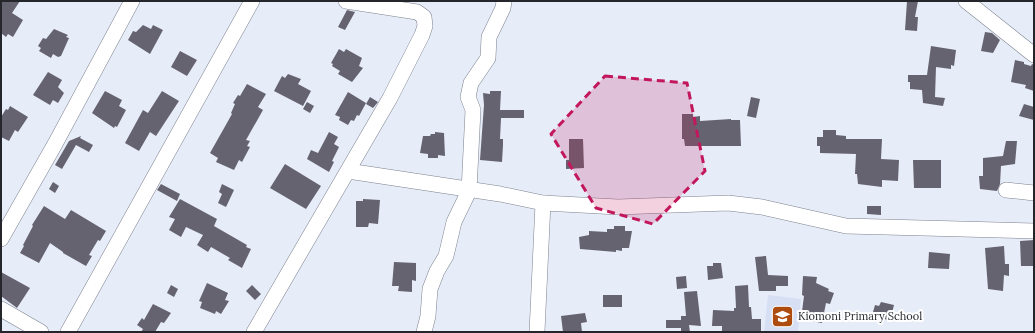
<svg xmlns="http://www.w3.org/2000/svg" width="1035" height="333" font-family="Lora,serif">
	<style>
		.built { fill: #d7dff4 }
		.building { fill: #666370 }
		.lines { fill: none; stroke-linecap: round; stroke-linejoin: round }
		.minor-casing { stroke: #7d828e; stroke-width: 16 }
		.minor { stroke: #fff; stroke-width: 15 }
		.marked { fill: #c2185b; fill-opacity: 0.2; stroke: #c2185b; stroke-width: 3; stroke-dasharray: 8 5; stroke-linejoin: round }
		.labels { text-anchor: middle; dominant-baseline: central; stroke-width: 4; stroke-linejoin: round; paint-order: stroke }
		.poi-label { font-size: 11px; fill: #24262b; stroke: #fff; text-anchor: start }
	</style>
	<rect width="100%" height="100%" fill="#e7ecf9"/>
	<path class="built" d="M768,295L801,299L798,332H764Z"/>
	<path class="building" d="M1,1H20L12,13L23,20L13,37L8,34L6,37L1,33Z
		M907,1H918L915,17H918L917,31L905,30Z
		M347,10L355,12L345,30L338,27Z
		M143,25L151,29L153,25L163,30L150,54L128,40L133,31L136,32Z
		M54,29L68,35L66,37L69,38L61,56L58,57L53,54L51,58L39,51L41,48L38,46L43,38L46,39Z
		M985,32L992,33L1000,40L993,53L981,51Z
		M931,46L956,50L954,66L951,65V69L936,67L935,97L945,98L943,106L923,103L922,90L910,89V82H908V75H927Z
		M339,49L344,52L346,49L362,58L359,66L363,68L352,82L338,74L340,71L332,66L333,64L331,63Z
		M180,51L197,60L187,76L171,67Z
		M1015,60L1024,62V64L1031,66L1032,64L1034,65V91L1025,88L1026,85L1011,82Z
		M48,72L62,80L58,87L64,93L58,103L53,100L50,105L33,95Z
		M288,74L301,79L298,84L311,91L303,106L274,91L282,76L285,78Z
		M247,84L266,94L258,107L263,110L246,140L250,141L247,146L250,147L242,162L239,160L234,170L216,162L218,158L210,153L232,114L231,113L235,104L233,103L238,95L240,96Z
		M105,91L122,100L119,106L126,110L117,127L115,126L114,128L92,113Z
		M162,91L179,101L156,136L150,132L139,151L125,143L143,110L148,113Z
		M490,91H501L500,110H524V118H501L500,139H503V145L502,162L480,160L484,105L483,93L490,94Z
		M348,92L366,103L359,116L357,115L354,121L351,120L348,125L339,120L340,117L335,115Z
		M370,97L378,102L373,108L366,104Z
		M751,97L760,99L756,118L747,116Z
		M307,102L314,106L310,113L303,109Z
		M1024,104L1034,107V120L1019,116Z
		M10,106L28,117L18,132L15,130L9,141L1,137V117L6,109L8,110Z
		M682,114H693V117L700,116V121L731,119V120H740L741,146H685L684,139H682Z
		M823,130H836V135L846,136V139H882L881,159L899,160L898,181L882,180V187L858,184L857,174H855L856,154L820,153V146H817V137H823Z
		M329,132L338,137L334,144L339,147L332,161L334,162L329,172L307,159L311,150L318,153Z
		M435,132L444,133L445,156L438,155V158H428V154L420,153L423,136H430L431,134H435Z
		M81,136L80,138L93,145L89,152L76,145L62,169L55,165L69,141Z
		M569,139H583L584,168L566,169V160H569Z
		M1006,141H1017L1015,164L1001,166L1000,184L997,191L980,189L979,176H983V158L1003,156Z
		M913,160H941V188H914Z
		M285,164L321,186L306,209L270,188Z
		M53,182L59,186L55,193L49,189Z
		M161,184L180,194L177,201L157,190Z
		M222,184L234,190L226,207L218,203L222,194L219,192Z
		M180,199L217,219L214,226L247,245L246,247L251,249L242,268L228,260L230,258L211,247L208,252L197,245L203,235L186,227L181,237L169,230L175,219L169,217Z
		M363,199L380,200L378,224L369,223L368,227H356V201H363Z
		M44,206L65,219L71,210L106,231L100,241L98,240L89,255L92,256L86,266L63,253V252L50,243L39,263L20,253L24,246L23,245L33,226L32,225Z
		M867,206H881V215L867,214Z
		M614,226H625V231H632L629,248H622V251L616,250V252L580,249L579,237L589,235V231L607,232V229H614Z
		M1034,240V266H1021L1020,241Z
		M1004,246L1005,264H1009V276L1004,275L1003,291L988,289L985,248Z
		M929,252L950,254L949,269L928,268Z
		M766,256L768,275L788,276V286H776V291H759L755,257Z
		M394,262L416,263V281L412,280V292L398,291L399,286H392Z
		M713,263H721L723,278L708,280L707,266H713Z
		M1,272L30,288L17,308L1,296Z
		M686,276L687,288L677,289L676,277Z
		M803,276L817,277L816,283L829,289L828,291L834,293L830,304L826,303L822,323L801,319L804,296L802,295Z
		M207,283L228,293L225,300L229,301L221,314L216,311L215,314L200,308L202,302L199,301Z
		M171,285L178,289L174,297L167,293Z
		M252,285L261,294L255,300L246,291Z
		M748,285L749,307H751L752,319H761V332H722V326H712L713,310L734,311V308H736L735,286Z
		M697,291L701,326L689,325L690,332H681V328H666V320H681V316H686L684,292Z
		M603,295H622V307H603Z
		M881,302L894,305L890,321L876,316L877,314L873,312L875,305L879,306Z
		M153,304L171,313L164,323L161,322L155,332H141L143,329L137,325L142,318L144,320Z
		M585,313L587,322L581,323L582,332H563L561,316Z"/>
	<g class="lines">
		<defs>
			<path id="minor" d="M966,1L1034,55
				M348,171L500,194L543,203L618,207L728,203L762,207L846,226L1034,231
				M1006,190L1034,193
				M1,239L55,144L132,1
				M1,309L41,332
				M68,332L252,1
				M254,332L390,98L422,35L425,26L424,17L417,12L346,1
				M424,332L428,316L430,289L437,271L446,256L454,222L469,191L473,110L468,97L471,83L488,58L489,37L503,8L504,1
				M537,332L543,203"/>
		</defs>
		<use href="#minor" class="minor-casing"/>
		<use href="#minor" class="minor"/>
	</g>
	<path class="marked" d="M605,76L687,83L705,171L653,224L596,208L551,134Z"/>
	<defs>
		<symbol id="school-square" viewBox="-11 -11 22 22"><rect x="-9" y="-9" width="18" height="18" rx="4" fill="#ae4c10" stroke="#fff"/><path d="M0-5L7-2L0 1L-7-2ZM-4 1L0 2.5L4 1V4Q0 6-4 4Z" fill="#fff"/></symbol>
	</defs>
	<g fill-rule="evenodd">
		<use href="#school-square" x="770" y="304" width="25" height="25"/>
	</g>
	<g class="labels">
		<g class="poi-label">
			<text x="798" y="316">Kiomoni Primary School</text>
		</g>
	</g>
	<rect width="1035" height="333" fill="none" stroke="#24262b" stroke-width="4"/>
</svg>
